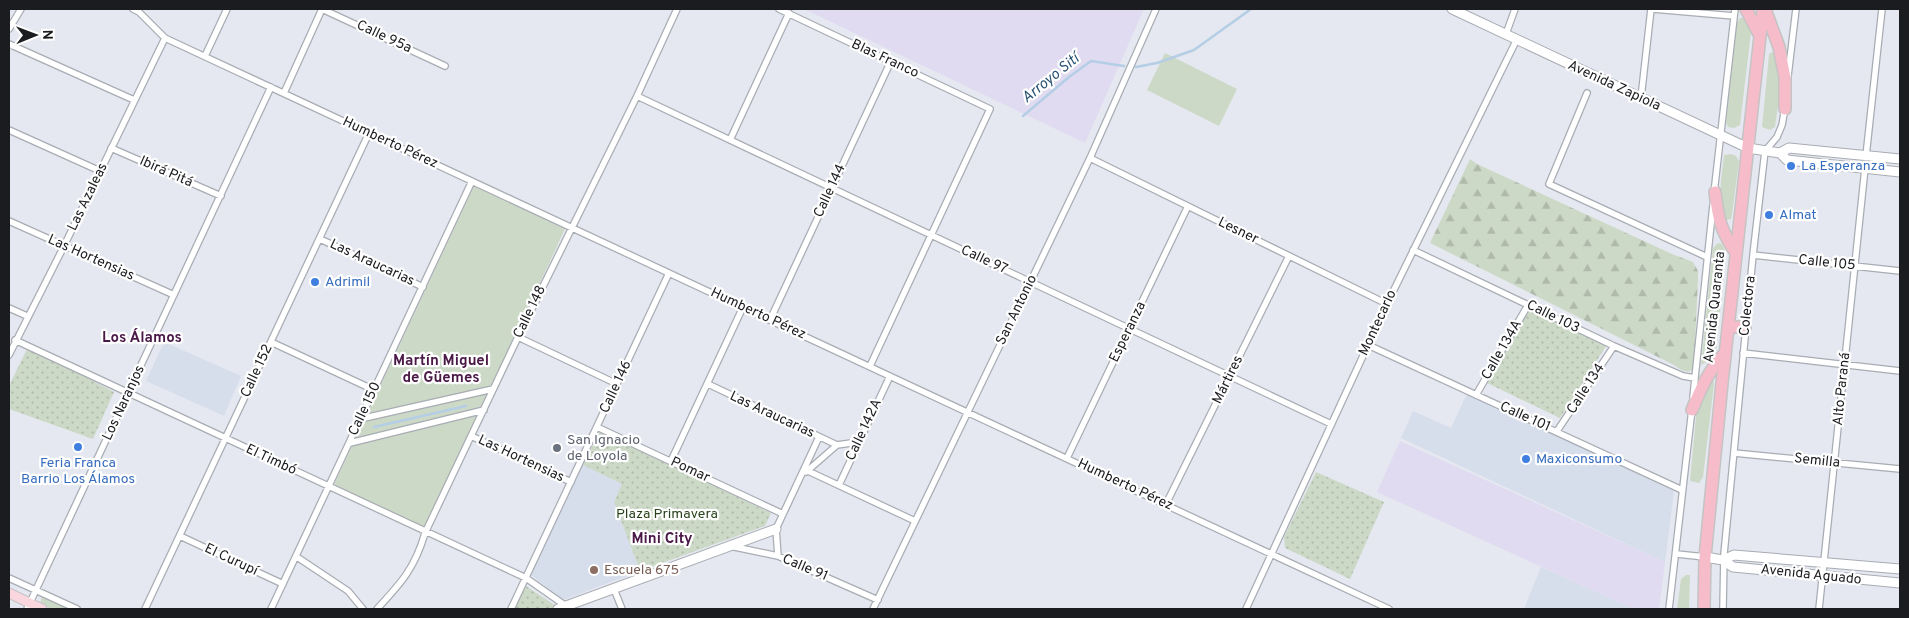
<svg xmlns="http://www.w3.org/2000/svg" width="1909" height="618" font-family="Overpass,sans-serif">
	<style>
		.built { fill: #d6ddeb }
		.industrial { fill: #e0dbf0 }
		.grass { fill: #cdd9c7 }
		.forest { fill: url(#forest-firs) }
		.park { fill: url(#park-dots) }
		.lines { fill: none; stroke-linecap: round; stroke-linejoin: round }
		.stream { stroke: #b4cee5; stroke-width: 2.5 }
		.street-casing { stroke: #a8acb3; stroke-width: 8 }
		.secondary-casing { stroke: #a8acb3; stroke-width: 11 }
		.primary-casing { stroke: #c4c4c5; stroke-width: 11 }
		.highway-casing { stroke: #c4c4c5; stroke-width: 14 }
		.street { stroke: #fff; stroke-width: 5.5 }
		.secondary { stroke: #fff; stroke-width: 9 }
		.primary { stroke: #fad7df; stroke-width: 9 }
		.highway { stroke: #f6bcca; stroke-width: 11 }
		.shop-dot { fill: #3f7fe0; stroke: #fff; stroke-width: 2 }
		.worship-dot { fill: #6b7280; stroke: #fff; stroke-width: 2 }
		.education-dot { fill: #8d6e63; stroke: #fff; stroke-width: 2 }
		.labels { text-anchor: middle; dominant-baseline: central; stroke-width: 4.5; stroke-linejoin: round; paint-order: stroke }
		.street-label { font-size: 14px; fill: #1b1c1f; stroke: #fff }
		.shop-label { font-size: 14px; fill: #366cbe; stroke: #fff; text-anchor: start }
		.worship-label { font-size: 14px; fill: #5b616d; stroke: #fff; text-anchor: start }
		.park-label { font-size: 14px; fill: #28431a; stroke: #fff }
		.education-label { font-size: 14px; fill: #785e54; stroke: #fff; text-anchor: start }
		.water-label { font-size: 15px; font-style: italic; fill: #295374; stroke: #fff }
		.neighbourhood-label { font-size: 15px; font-weight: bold; fill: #4a1948; stroke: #fff }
	</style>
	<defs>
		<pattern id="forest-firs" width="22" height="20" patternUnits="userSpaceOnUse" patternTransform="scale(1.25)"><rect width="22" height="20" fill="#cdd9c7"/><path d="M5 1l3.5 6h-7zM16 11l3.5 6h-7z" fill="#afbaaa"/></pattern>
		<pattern id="park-dots" width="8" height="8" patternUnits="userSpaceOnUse" patternTransform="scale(1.25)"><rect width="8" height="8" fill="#cdd9c7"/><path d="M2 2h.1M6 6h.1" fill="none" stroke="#afbaaa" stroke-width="1.8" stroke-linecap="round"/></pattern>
	</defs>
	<rect width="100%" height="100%" fill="#e5e8f0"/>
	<path class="built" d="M164,342L241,376L224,416L146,381Z
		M1467,394L1674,491L1665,562L1401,438L1413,411L1451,428Z
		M583,465L622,484L614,502L640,571L563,600L531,575Z
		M1541,567L1634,609H1524Z"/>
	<path class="industrial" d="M804,9H1144L1085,143Z
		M1400,441L1665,562L1659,609H1634L1377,492Z"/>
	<path class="grass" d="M1740,18H1745L1751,32L1740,125L1734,128L1728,127L1726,123L1737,22Z
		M1772,52C1787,65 1777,109 1775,127L1770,130L1762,127L1769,54Z
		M1165,53L1237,89L1219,126L1147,90Z
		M1731,154L1736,156L1739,161L1732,214L1731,219L1726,220C1716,199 1722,177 1724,155Z
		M474,186L565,229L425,530L333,487Z
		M1718,243L1722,244L1726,253L1716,352L1709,361L1701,365L1713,248Z
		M1713,378L1714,384L1703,477L1699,483L1690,481L1697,406Z
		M1686,575H1690L1689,609H1677L1681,579Z
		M42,596L70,609H51L40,604Z"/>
	<path class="forest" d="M1470,159L1477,164L1672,254L1693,262L1698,271V279L1694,363L1692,370C1684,375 1679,367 1672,364L1430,243Z"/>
	<path class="park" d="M1528,303L1608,343L1560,418L1487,383Z
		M28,347L114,392L93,439L9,409V386Z
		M600,431L771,513L765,526L640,571L614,502L622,484L583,465Z
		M1316,472L1384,502L1350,579L1285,548L1284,537Z
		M523,584L559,608L554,609H512Z"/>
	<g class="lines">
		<path class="stream" d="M1136,67L1157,63L1194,50L1251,9
			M1023,116L1069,77L1091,61L1124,66
			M374,427L466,406"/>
		<defs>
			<path id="street" d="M133,9L139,12L165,38L1389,609
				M322,9L445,66
				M779,9L990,109L870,366
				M1653,9L1734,16
				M9,29L21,9
				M1506,34L1515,9
				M9,44L134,100
				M205,56L227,9
				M1788,76L1796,9
				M284,93L322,9
				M1587,93L1549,184L1707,257
				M637,96L1331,424
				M1641,98L1651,9
				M9,130L100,171
				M730,140L789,13
				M111,148L221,196
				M1866,156L1882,9
				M1090,158L1387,304
				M1714,193L1735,9
				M9,221L174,295
				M320,239L423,287
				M1413,250L1614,346L1683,376L1695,378
				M1753,255L1900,271
				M9,308L27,316
				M770,320L891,61
				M518,337L617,384
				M15,340L526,578L566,606
				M271,342L374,390
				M1368,345L1682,490
				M1743,353L1900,371
				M9,355L64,246L165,38
				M708,384L837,445
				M1476,395L1528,305
				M1693,397L1713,205
				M360,419L493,389
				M597,427L783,514
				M1557,431L1614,346
				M471,436L571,482
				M350,443L484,410
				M1734,453L1900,469
				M1067,458L1188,206
				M671,461L743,307
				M808,471L915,521
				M806,472L837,445L858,442
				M839,485L890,376
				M1166,504L1289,256
				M180,536L283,584
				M730,546L778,556L878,600
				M1677,554L1705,557
				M778,556L776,529L819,437
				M297,557L348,591L363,609
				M9,578L77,609
				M614,589L622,609
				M27,609L271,87
				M145,609L369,133
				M271,609L472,181
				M377,609C401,583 415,568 425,533L518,337L637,96L677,9
				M511,609L669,273
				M873,609L1090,158L1156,9
				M1246,609L1387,304L1517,39
				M1669,609L1692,409
				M1723,609L1724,554L1753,255L1765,151L1777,137L1782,125L1785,108
				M1819,609L1865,168"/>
			<path id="secondary" d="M1452,9L1748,148L1780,153L1787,160L1900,172
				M1780,153L1789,148L1900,159
				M1705,557L1723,560L1733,567L1900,583
				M1723,560L1734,555L1900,569
				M558,609L776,529"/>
			<path id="primary" d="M9,593L42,609"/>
			<path id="highway" d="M1746,9L1759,34
				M1765,9L1779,47L1785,78V109
				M1715,192C1718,219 1721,231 1736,253
				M1728,326L1745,328
				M1692,410C1701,388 1709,370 1725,353
				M1704,609L1705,557L1722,383L1763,9"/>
		</defs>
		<use href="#street" class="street-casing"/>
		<use href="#secondary" class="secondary-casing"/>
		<use href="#primary" class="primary-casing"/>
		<use href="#highway" class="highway-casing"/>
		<use href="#street" class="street"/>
		<use href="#secondary" class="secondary"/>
		<use href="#primary" class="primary"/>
		<use href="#highway" class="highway"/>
	</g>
	<g class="shop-dot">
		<circle cx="1791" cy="166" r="5"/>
		<circle cx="1769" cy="215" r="5"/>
		<circle cx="315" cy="282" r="5"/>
		<circle cx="78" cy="447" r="5"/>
		<circle cx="1526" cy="459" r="5"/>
	</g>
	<circle class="worship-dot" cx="557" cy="448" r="5"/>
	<circle class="education-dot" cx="594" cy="570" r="5"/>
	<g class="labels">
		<g class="street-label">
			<text transform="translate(384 37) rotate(25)">Calle 95a</text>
			<text transform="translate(885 59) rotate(25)">Blas Franco</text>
			<text transform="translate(1614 86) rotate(25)">Avenida Zapiola</text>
			<text transform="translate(390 143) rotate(25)">Humberto Pérez</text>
			<text transform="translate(166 172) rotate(24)">Ibirá Pitá</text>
			<text transform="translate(830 191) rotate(-65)">Calle 144</text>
			<text transform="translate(88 197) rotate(-64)">Las Azaleas</text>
			<text transform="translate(1238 231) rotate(26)">Lesner</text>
			<text transform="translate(91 258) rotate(24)">Las Hortensias</text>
			<text transform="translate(984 260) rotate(25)">Calle 97</text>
			<text transform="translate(372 263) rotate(25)">Las Araucarias</text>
			<text transform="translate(1827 263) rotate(6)">Calle 105</text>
			<text transform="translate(1748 306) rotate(-84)">Colectora</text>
			<text transform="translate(1715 307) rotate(-84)">Avenida Quaranta</text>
			<text transform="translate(1017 310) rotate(-64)">San Antonio</text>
			<text transform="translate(530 312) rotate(-64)">Calle 148</text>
			<text transform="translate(758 314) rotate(25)">Humberto Pérez</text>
			<text transform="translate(1553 317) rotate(26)">Calle 103</text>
			<text transform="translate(1378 323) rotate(-65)">Montecarlo</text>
			<text transform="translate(1128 332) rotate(-64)">Esperanza</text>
			<text transform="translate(1502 350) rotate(-60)">Calle 134A</text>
			<text transform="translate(257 371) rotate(-65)">Calle 152</text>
			<text transform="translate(1228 380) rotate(-64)">Mártires</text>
			<text transform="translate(616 387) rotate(-65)">Calle 146</text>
			<text transform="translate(1586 389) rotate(-57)">Calle 134</text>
			<text transform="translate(1842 389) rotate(-84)">Alto Paraná</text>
			<text transform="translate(124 403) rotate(-65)">Los Naranjos</text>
			<text transform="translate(365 409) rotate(-65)">Calle 150</text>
			<text transform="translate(772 415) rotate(25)">Las Araucarias</text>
			<text transform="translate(1525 417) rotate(24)">Calle 101</text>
			<text transform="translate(864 430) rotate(-65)">Calle 142A</text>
			<text transform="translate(521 459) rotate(25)">Las Hortensias</text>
			<text transform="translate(271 460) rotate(25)">El Timbó</text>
			<text transform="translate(1817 461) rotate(6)">Semilla</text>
			<text transform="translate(690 470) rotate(25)">Pomar</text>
			<text transform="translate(1125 485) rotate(25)">Humberto Pérez</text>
			<text transform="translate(231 560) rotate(25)">El Curupí</text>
			<text transform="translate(805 568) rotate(23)">Calle 91</text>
			<text transform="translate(1811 575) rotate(6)">Avenida Aguado</text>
		</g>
		<g class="shop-label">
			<text x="1801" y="166">La Esperanza</text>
			<text x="1779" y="215">Almat</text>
			<text x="325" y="282">Adrimil</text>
			<text x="1536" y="459">Maxiconsumo</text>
			<text x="78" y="463" text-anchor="middle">Feria Franca<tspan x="78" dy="16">Barrio Los Álamos</tspan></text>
		</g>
		<g class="worship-label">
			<text x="567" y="440">San Ignacio<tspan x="567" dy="16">de Loyola</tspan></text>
		</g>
		<g class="park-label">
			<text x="667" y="514">Plaza Primavera</text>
		</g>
		<g class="education-label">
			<text x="604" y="570">Escuela 675</text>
		</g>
		<g class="water-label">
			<text transform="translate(1051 79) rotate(-39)">Arroyo Sití</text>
		</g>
		<g class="neighbourhood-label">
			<text x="142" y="338">Los Álamos</text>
			<text x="441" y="361">Martín Miguel<tspan x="441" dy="17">de Güemes</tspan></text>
			<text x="662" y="539">Mini City</text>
		</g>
	</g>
	<rect width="1909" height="618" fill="none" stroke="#1b1c1f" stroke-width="20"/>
	<g transform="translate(35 35) rotate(89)" stroke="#ffffff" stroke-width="4" paint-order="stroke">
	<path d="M0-4L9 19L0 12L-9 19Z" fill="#1b1c1f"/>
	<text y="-8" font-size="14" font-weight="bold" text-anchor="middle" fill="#1b1c1f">N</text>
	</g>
</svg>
